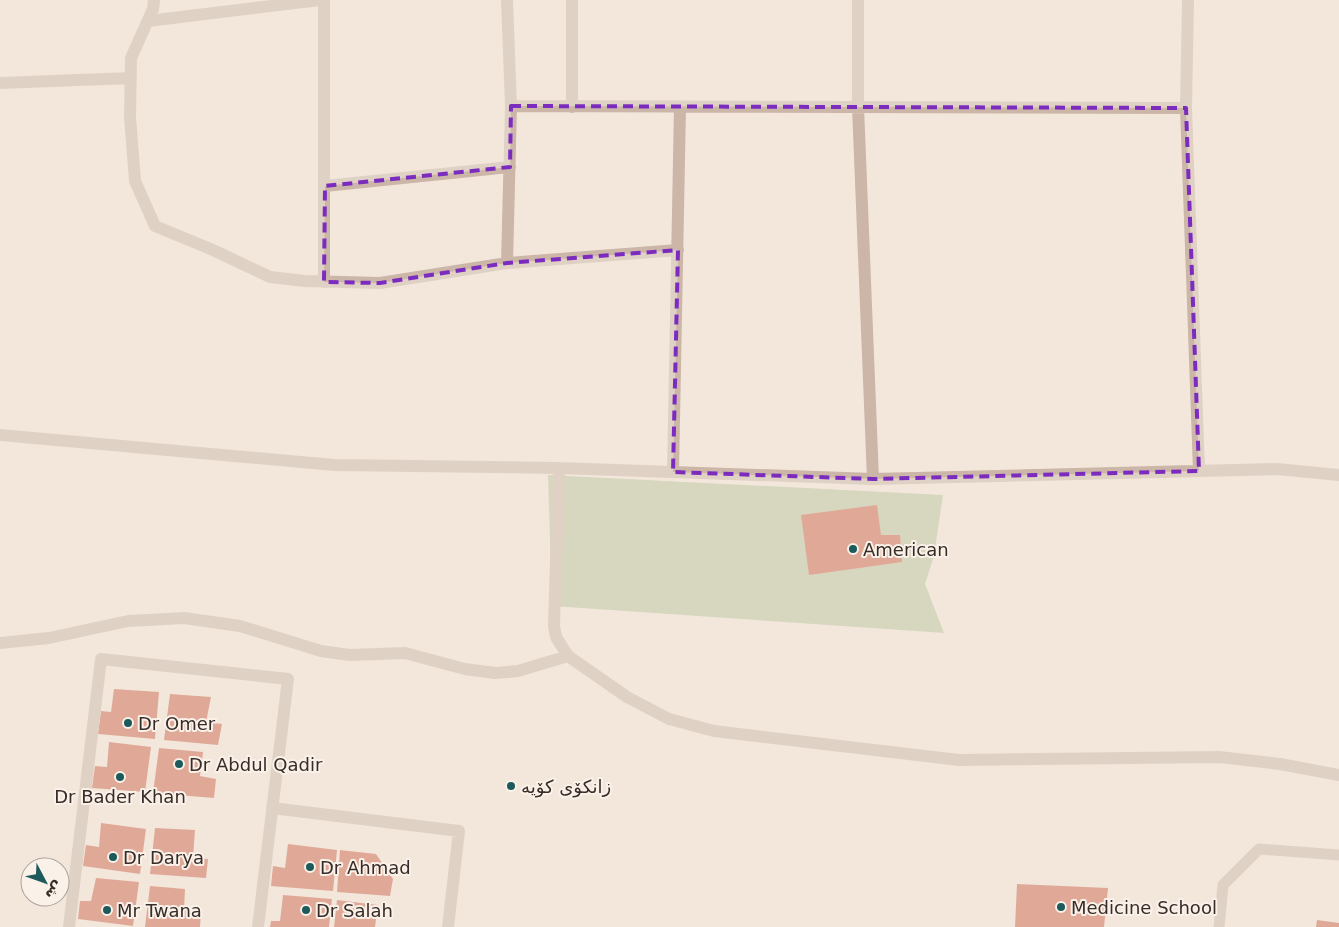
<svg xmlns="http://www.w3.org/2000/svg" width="1339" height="927" font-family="'DejaVu Sans','Noto Sans Arabic',sans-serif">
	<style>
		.green { fill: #b7c29c }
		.building { fill: #c95e44 }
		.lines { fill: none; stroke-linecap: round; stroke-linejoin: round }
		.service { stroke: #cbb6a8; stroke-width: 11 }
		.minor { stroke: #cbb6a8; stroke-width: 12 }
		.marked { fill: none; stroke: #7b2cbf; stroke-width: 4; stroke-dasharray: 10 6; stroke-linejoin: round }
		.poi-dot { fill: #1d5a5b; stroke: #faf1e9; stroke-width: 2 }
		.labels { text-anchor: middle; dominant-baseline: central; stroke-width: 4; stroke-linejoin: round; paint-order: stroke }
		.poi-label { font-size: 18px; fill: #382c28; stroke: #faf1e9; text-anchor: start }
	</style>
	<rect width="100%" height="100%" fill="#f3e7dc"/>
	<path class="green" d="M548,475L943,495L934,556L925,584L944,633L552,606Z"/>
	<path class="building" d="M877,505L881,535H900L902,562L809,575L801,515Z
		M114,689L159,692L155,739L98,734L101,711L111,712Z
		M170,694L211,697L206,722L222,724L218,745L164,740Z
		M109,742L151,747L145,792L92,788L95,766L107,767Z
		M159,748L203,752L200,776L216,779L214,798L153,793Z
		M101,823L146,829L140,874L83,866L86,845L99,847Z
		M155,828L195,830L193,858L208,859L206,878L150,874Z
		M288,844L337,850L333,891L271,886L273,866L285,868Z
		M340,850L376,854L393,879L390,896L337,892Z
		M96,878L139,882L133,926L78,919L80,901H91Z
		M1017,884L1108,888L1104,927H1015Z
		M150,886L185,889L184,910L201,912L200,927H145Z
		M283,895L332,899L329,927H270L271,921H280Z
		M337,900L378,905L375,927H334Z
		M1317,920L1339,923V927H1316Z"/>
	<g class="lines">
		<path class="service" d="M1219,927L1223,885L1259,849L1339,855"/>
		<path class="minor" d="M154,0L153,9L131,58L130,117L135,181L155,226L213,250L270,277L305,281L380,283L507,263L678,250
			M507,0L511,106L507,263
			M572,0V107
			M858,0V107L873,479
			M1188,0L1186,108L1199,471
			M148,21L320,0
			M0,83L131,78
			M511,106L1186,108
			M325,186L510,167
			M324,282V0
			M0,435L334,465L559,468L873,479L1277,469L1339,475
			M559,468L554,626L556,637L568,656L627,697L669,719L714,731L959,760L1219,757L1280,764L1339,775
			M673,472L680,107
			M0,643L49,638L128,621L184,618L240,626L321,651L350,655L405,653L465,669L495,673L518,671L568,656
			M272,808L459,831L448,927
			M69,927L101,659L288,679L258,927"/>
	</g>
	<path d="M0 0H1339V927H0ZM511,106L1186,108L1199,471L873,479L673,472L678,250L507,263L380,283L324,282L325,186L510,167Z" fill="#f3e7dc" fill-opacity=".55" fill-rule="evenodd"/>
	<path class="marked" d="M511,106L1186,108L1199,471L873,479L673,472L678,250L507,263L380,283L324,282L325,186L510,167Z"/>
	<g class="poi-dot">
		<circle cx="853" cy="549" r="5"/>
		<circle cx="128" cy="723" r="5"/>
		<circle cx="179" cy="764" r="5"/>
		<circle cx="120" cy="777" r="5"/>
		<circle cx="511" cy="786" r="5"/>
		<circle cx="113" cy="857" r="5"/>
		<circle cx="310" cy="867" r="5"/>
		<circle cx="1061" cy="907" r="5"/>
		<circle cx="107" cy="910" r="5"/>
		<circle cx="306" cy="910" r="5"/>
	</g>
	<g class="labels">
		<g class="poi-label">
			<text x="863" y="549">American</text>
			<text x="138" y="723">Dr Omer</text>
			<text x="189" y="764">Dr Abdul Qadir</text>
			<text x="521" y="786">زانکۆی کۆیە</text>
			<text x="120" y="796" text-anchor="middle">Dr Bader Khan</text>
			<text x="123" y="857">Dr Darya</text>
			<text x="320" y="867">Dr Ahmad</text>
			<text x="1071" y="907">Medicine School</text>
			<text x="117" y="910">Mr Twana</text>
			<text x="316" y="910">Dr Salah</text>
		</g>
	</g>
	<g transform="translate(45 882) rotate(131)"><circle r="24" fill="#faf1e9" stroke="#aca29c"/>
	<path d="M0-4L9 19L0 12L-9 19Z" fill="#1d5a5b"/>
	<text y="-8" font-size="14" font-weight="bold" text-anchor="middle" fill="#382c28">ش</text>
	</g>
</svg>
